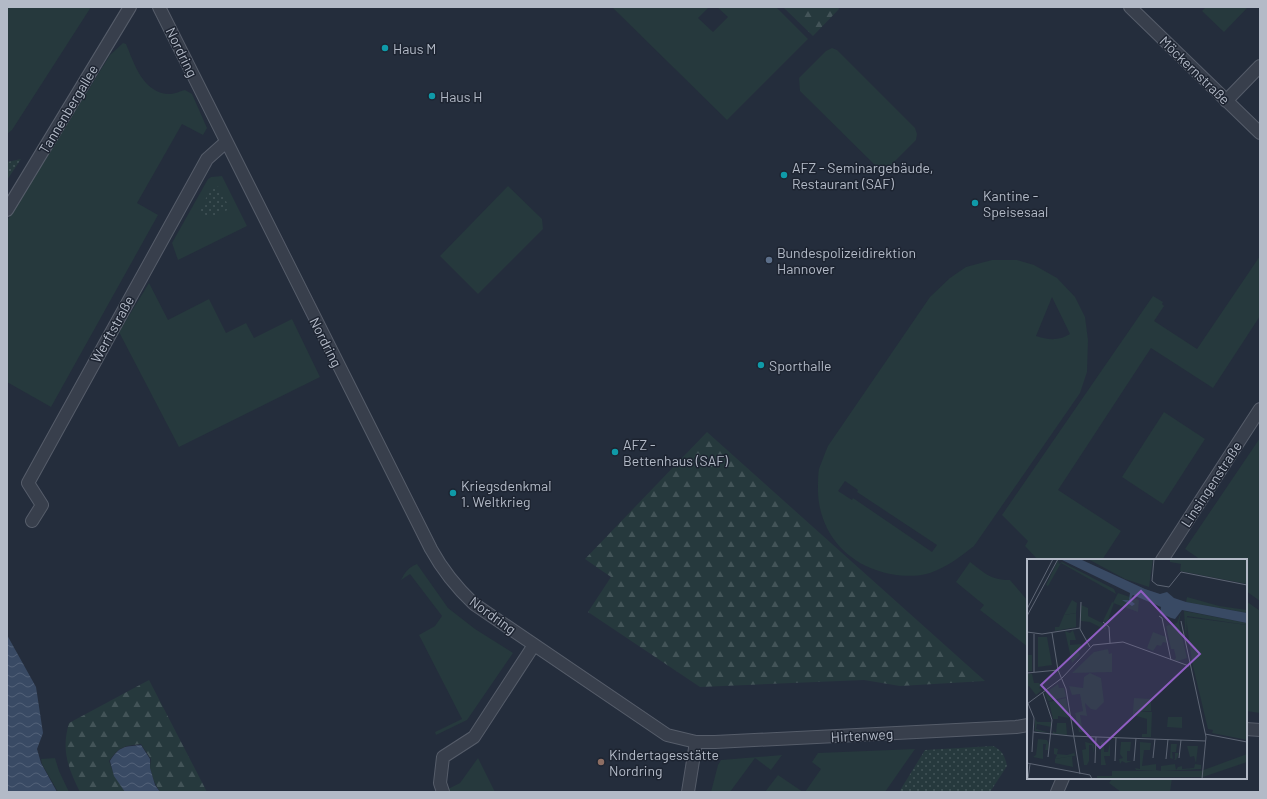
<svg xmlns="http://www.w3.org/2000/svg" width="1267" height="799" font-family="Barlow,sans-serif">
	<style>
		.green { fill: #26393d; fill-rule: evenodd }
		.forest { fill: url(#forest-firs) }
		.park { fill: url(#park-dots) }
		.water { fill: url(#water-waves) }
		.lines { fill: none; stroke-linecap: round; stroke-linejoin: round }
		.street-casing { stroke: #565d6a; stroke-width: 14 }
		.street { stroke: #383f4c; stroke-width: 12 }
		.culture-dot { fill: #0f9aa8; stroke: #1d2431; stroke-width: 1.5 }
		.service-dot { fill: #5c6f8a; stroke: #1d2431; stroke-width: 1.5 }
		.education-dot { fill: #8d6e63; stroke: #1d2431; stroke-width: 1.5 }
		.labels { text-anchor: middle; dominant-baseline: central; stroke-width: 3; stroke-linejoin: round; paint-order: stroke }
		.poi-label { font-size: 14px; fill: #b3bac7; stroke: #1d2431; text-anchor: start }
		.street-label { font-size: 14px; fill: #b3bac7; stroke: #1d2431 }
		.inset-road { fill: none; stroke: #5d6574; stroke-width: 1 }
		.view { fill: #8f5ec2; fill-opacity: 0.15; stroke: #8f5ec2; stroke-width: 2 }
		.inset-edge { fill: none; stroke: #b3bac7; stroke-width: 2 }
	</style>
	<defs>
		<pattern id="forest-firs" width="22" height="20" patternUnits="userSpaceOnUse"><rect width="22" height="20" fill="#26393d"/><path d="M5 1l3.5 6h-7zM16 11l3.5 6h-7z" fill="#435458"/></pattern>
		<pattern id="park-dots" width="8" height="8" patternUnits="userSpaceOnUse"><rect width="8" height="8" fill="#26393d"/><path d="M2 2h.1M6 6h.1" fill="none" stroke="#435458" stroke-width="1.8" stroke-linecap="round"/></pattern>
		<pattern id="water-waves" width="16" height="10" patternUnits="userSpaceOnUse"><rect width="16" height="10" fill="#394a64"/><path d="M0 5q4-4 8 0t8 0" fill="none" stroke="#536279"/></pattern>
	</defs>
	<rect width="100%" height="100%" fill="#242d3c"/>
	<path class="green" d="M7,7H91L12,130L7,134Z
		M612,7H709L698,18L713,32L728,17L717,7H776L808,39L727,120Z
		M1206,7H1248L1224,32L1202,11Z
		M123,43L126,44C134,63 143,94 170,94C175,94 180,91 185,90L192,94L207,128L203,135L182,124L137,203L158,215L51,407L7,382V221L110,55Z
		M832,48L837,50L915,128L917,134L916,140L883,173L800,91L799,78L826,51Z
		M222,176L247,226L178,260L172,243L208,179L211,177Z
		M508,186L542,219L543,229L478,294L440,256Z
		M1260,256V316L1213,388L1151,348L1058,490L1121,531L1102,560H1038L1025,546L1028,541L1002,515L1153,296L1163,302L1162,304L1164,306L1154,321L1197,349Z
		M992,260H1017L1034,265L1057,278L1075,297L1085,317L1088,340L1087,372L1080,393L974,546C960,557 947,567 930,573C914,578 892,576 876,570C840,558 817,525 818,487C818,481 818,474 819,469C822,461 825,453 828,446L930,297L950,278L966,267ZM1052,297L1070,334C1059,341 1048,340 1036,336ZM845,481L858,490L857,492L937,545L932,552L853,498L852,500L838,491Z
		M149,283L168,320L209,299L226,333L246,323L254,338L292,319L320,377L179,447L119,332Z
		M1164,412L1205,439L1163,504L1122,477Z
		M1260,438V601L1246,591V560H1201L1185,549Z
		M970,562C985,573 990,580 1010,580L1028,601V647L980,610L984,605L956,582Z
		M417,564L448,608L475,629L513,653L467,720L436,735L435,732L462,719L419,635L435,626L442,616L410,574L401,580C405,572 409,567 417,564Z
		M1246,601L1260,611V713L1246,711Z
		M915,749L885,792H805L821,769L812,762L818,753Z
		M782,755L771,770L755,758L730,792H711L718,765L721,760Z
		M55,758L59,771L69,792H58L42,764L41,759Z
		M478,758L495,792H447L446,790L460,783Z
		M778,775L803,792H765Z
		M1113,778H1172L1170,792H1121L1109,783Z"/>
	<path class="forest" d="M783,7H838L839,9L813,36Z
		M707,432L985,681L900,686L864,680L700,687L588,612L611,577L585,559Z
		M149,680L207,792H160L154,781L150,768L151,759L141,744C123,746 120,746 109,761L114,775L125,792H80C68,768 61,750 69,723Z"/>
	<path class="park" d="M21,159L7,180V162Z
		M213,186L219,187L230,209L211,217L198,212Z
		M993,746C1002,750 1005,756 1007,766L990,792H899L925,750Z"/>
	<path class="water" d="M7,635L36,687L43,733L37,749L41,763L57,792H7Z
		M141,745L150,759V768L155,785L160,792H125L114,776L110,761C120,746 123,747 141,745Z"/>
	<g class="lines">
		<defs>
			<path id="street" d="M159,7L431,549C443,571 456,587 474,604L667,735L696,742H715L1016,727L1028,725
				M1130,7L1260,133
				M1226,101L1260,66
				M7,210L130,7
				M32,521L42,505L28,483L207,159L226,142
				M1162,560L1260,409
				M1246,729L1260,730
				M443,792L440,783L443,757L474,737L534,645
				M688,792L696,742
				M1057,792L1063,778"/>
		</defs>
		<use href="#street" class="street-casing"/>
		<use href="#street" class="street"/>
	</g>
	<g class="culture-dot">
		<circle cx="385" cy="48" r="4"/>
		<circle cx="432" cy="96" r="4"/>
		<circle cx="784" cy="175" r="4"/>
		<circle cx="975" cy="203" r="4"/>
		<circle cx="761" cy="365" r="4"/>
		<circle cx="615" cy="452" r="4"/>
		<circle cx="453" cy="493" r="4"/>
	</g>
	<circle class="service-dot" cx="769" cy="260" r="4"/>
	<circle class="education-dot" cx="601" cy="762" r="4"/>
	<g class="labels">
		<g class="poi-label">
			<text x="393" y="48">Haus M</text>
			<text x="440" y="96">Haus H</text>
			<text x="792" y="167">AFZ - Seminargebäude,<tspan x="792" dy="16">Restaurant (SAF)</tspan></text>
			<text x="983" y="195">Kantine -<tspan x="983" dy="16">Speisesaal</tspan></text>
			<text x="777" y="252">Bundespolizeidirektion<tspan x="777" dy="16">Hannover</tspan></text>
			<text x="769" y="365">Sporthalle</text>
			<text x="623" y="444">AFZ -<tspan x="623" dy="16">Bettenhaus (SAF)</tspan></text>
			<text x="461" y="485">Kriegsdenkmal<tspan x="461" dy="16">1. Weltkrieg</tspan></text>
			<text x="609" y="754">Kindertagesstätte<tspan x="609" dy="16">Nordring</tspan></text>
		</g>
		<g class="street-label">
			<text transform="translate(182 52) rotate(64)">Nordring</text>
			<text transform="translate(1195 70) rotate(44)">Möckernstraße</text>
			<text transform="translate(68 109) rotate(-59)">Tannenbergallee</text>
			<text transform="translate(112 329) rotate(-61)">Werftstraße</text>
			<text transform="translate(326 342) rotate(63)">Nordring</text>
			<text transform="translate(1211 484) rotate(-57)">Linsingenstraße</text>
			<text transform="translate(493 615) rotate(36)">Nordring</text>
			<text transform="translate(862 735) rotate(-3)">Hirtenweg</text>
		</g>
	</g>
	<g transform="translate(1027 559)">
		<rect width="220" height="220" fill="#242d3c"/>
		<path d="M61,0H126L122,28L98,20ZM143,0H220V25L153,12L154,5L143,3ZM31,1L32,5L35,3L87,30L89,35L85,43L87,44L80,64L76,62L89,35L34,4L21,27L19,26ZM54,46L61,49V57L79,66V71L63,63L54,62ZM154,53L152,64L160,99L151,102L147,101L149,99L147,90H144L139,67L150,64ZM49,54V68L28,72V68H32L37,56ZM159,58L220,66V181L185,174L186,171L181,170L165,103ZM46,71L49,81H43V86L54,85V91L51,92L53,96L45,104L38,72L43,74ZM126,73L139,78L140,84L136,83L134,87L130,86L126,92L120,89ZM0,96H5V112H0ZM63,114L74,119L77,143L69,151L64,150L58,144L60,157L53,156L56,173H52L48,154L56,152L53,135L45,136L42,127L56,129L57,118ZM0,115H5L7,124H12L14,127L12,129L15,131L9,136L2,127L0,128ZM31,125L32,129H37L39,138L21,142L18,134ZM39,139L42,159L31,157V160H26L22,143ZM107,139L124,140V152H106ZM141,158H155V169L140,168ZM8,160L10,163H24V168L10,165L9,170L23,174L8,172ZM30,164H39L40,176L26,175V172L29,174ZM11,180L20,181L22,185L21,191H18L19,185H16V200L6,198L9,196ZM58,183L67,185V194L65,186H62V202L60,206H57L55,191L59,190ZM74,183H77V193H81L83,183V197H77L79,206H74ZM94,183H104L103,192H100V202H105L99,204L95,202L93,205L92,200L96,199L93,195ZM113,183L124,184L123,191H117L115,207L129,205V211L133,212L109,211L108,209L113,210ZM144,185H150L149,193H145L146,200H148V194H152L149,201L143,199ZM160,187H171L169,204L167,197L163,198ZM27,189L31,190L30,195L40,196L47,194V191L48,197L28,200L30,196L27,195ZM148,205L149,211L151,208L155,207V210L167,209L168,205L174,206V210L134,212V207Z" fill="#26393d"/>
		<path d="M91,34L112,41L111,53L86,44ZM81,90L82,95L85,94V113L45,114L67,93ZM106,152L125,153L124,178H115V175H120V160L106,156Z" fill="#26393d"/>
		<path d="M160,38L192,47L220,51V54L159,43ZM45,41L50,44L49,54L37,56ZM157,52L220,64V66L160,57L159,84ZM11,78H20L25,106L11,108ZM220,195V203L176,218L70,219V217H85V212H174ZM45,197L46,208L28,204V200Z" fill="#26393d"/>
		<path d="M33,0H53L118,30L133,35L140,33L147,39L159,43L220,54V64L155,51L148,60L144,59L133,54L134,48L106,36L103,41L108,45L105,47L95,41H102L103,34Z" fill="#394a64"/>
		<path class="inset-road" d="M127,0L125,22L130,26L142,28L154,13L220,26M54,43L53,70L63,88M0,50L26,0M0,57L31,0M132,57L135,59L144,101M154,62L179,178L175,220M76,63L82,68L83,84M0,73L15,75L53,69M25,74L31,111L39,130L53,215M7,75V113M0,114L31,111M16,134L25,161L21,198M0,142L7,159L5,193M0,145L35,119L66,86L96,83L162,107M6,173L44,177L179,182M178,175L220,183M126,199L128,180M152,199L154,181M139,200L141,180M88,202L89,178M107,202L109,179M0,204L63,216L65,220M68,204L69,178M1,220L3,205"/>
		<path class="view" d="M114,32L173,95L73,189L14,126Z"/>
		<rect width="220" height="220" class="inset-edge"/>
	</g>
	<rect width="1267" height="799" fill="none" stroke="#b3bac7" stroke-width="16"/>
</svg>
